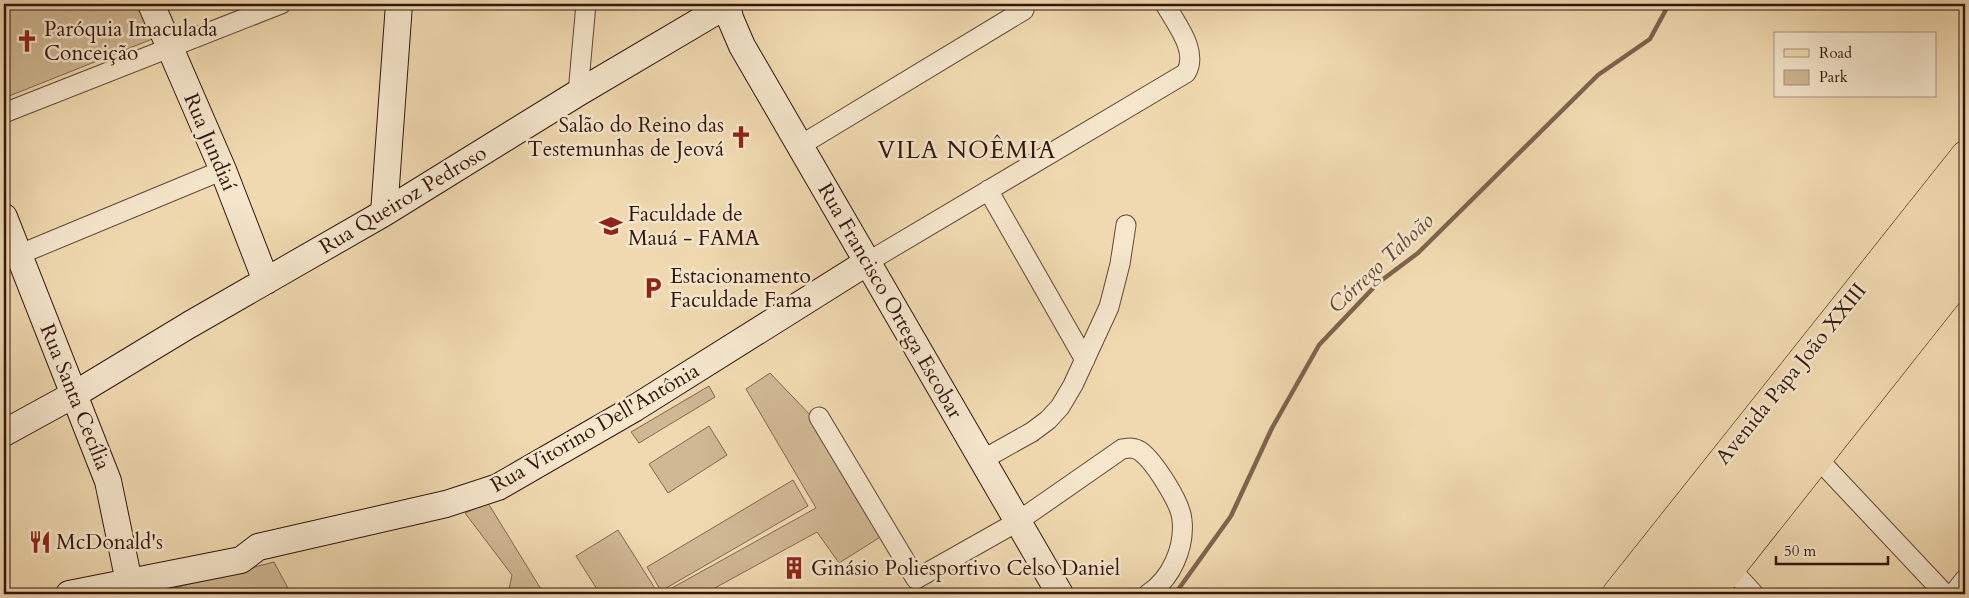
<svg xmlns="http://www.w3.org/2000/svg" width="1969" height="598" font-family="Cardo,serif">
	<style>
		.green { fill: #d0b894; stroke: #806850 }
		.lines { fill: none; stroke-linecap: round; stroke-linejoin: round }
		.stream { stroke: #7d644d; stroke-width: 4.5 }
		.street-casing { stroke: #614835; stroke-width: 21 }
		.secondary-casing { stroke: #31170c; stroke-width: 28 }
		.primary-casing { stroke: #31170c; stroke-width: 29 }
		.highway-casing { stroke: #31170c; stroke-width: 29 }
		.street { stroke: #f5e6cc; stroke-width: 19 }
		.secondary { stroke: #f5e6cc; stroke-width: 26 }
		.primary { stroke: #f0d9b0; stroke-width: 28 }
		.highway { stroke: #f0d9b0; stroke-width: 28 }
		.labels { text-anchor: middle; dominant-baseline: central; stroke-width: 5; stroke-linejoin: round; paint-order: stroke }
		.poi-label { font-size: 21px; fill: #31170c; stroke: #f5e6cc; text-anchor: start }
		.street-label { font-size: 21px; fill: #31170c; stroke: #f5e6cc }
		.water-label { font-size: 22px; font-style: italic; fill: #634a37; stroke: #f5e6cc }
		.quarter-label { font-size: 24px; letter-spacing: 1px; fill: #31170c; stroke: #f5e6cc }
	</style>
	<rect width="100%" height="100%" fill="#f0d9b0"/>
	<filter id="stains"><feTurbulence type="fractalNoise" baseFrequency=".004" numOctaves="4"/><feColorMatrix values="0 0 0 0 .2 0 0 0 0 .09 0 0 0 0 .02 0 0 0 .5 -.17"/></filter>
	<radialGradient id="worn" r=".72"><stop offset=".6" stop-color="#630" stop-opacity="0"/><stop offset="1" stop-color="#630" stop-opacity=".3"/></radialGradient>
	<path class="green" d="M4,4H146L160,36L4,98Z
		M770,373L813,418L882,536L839,563L817,532L704,594H661L816,508L746,389Z
		M709,386L715,397L639,443L631,432Z
		M709,426L727,455L668,493L649,464Z
		M793,480L808,506L661,591L647,567Z
		M488,503L544,594H508L512,575L465,513Z
		M618,530L656,590L649,594H600L576,556Z
		M274,562L291,594H151Z"/>
	<g class="lines">
		<path class="stream" d="M1175,594L1231,516L1272,428L1319,345L1378,283L1418,253L1598,75L1650,39L1669,4"/>
		<defs>
			<path id="street" d="M578,93L586,4
				M4,113L281,4
				M801,145L1024,10
				M988,190L1085,360
				M18,255L223,170
				M866,263L1186,73C1199,51 1176,24 1165,4
				M819,417L916,579L1017,522L1122,449C1129,448 1134,447 1140,451C1154,461 1181,503 1182,520C1185,548 1171,579 1148,594
				M1818,459L1945,594
				M982,460L1032,432L1048,420L1060,407L1073,385L1109,307L1120,264L1126,225
				M1731,569L1754,594
				M1953,594L1965,579"/>
			<path id="secondary" d="M151,4L223,170L266,281
				M727,4L730,18L742,46L1060,594
				M384,213L399,4
				M4,217L108,481L129,582
				M4,433L75,394L189,325L384,213L578,93L727,5
				M69,594L241,560L258,547L446,504L498,487L635,408L866,263"/>
			<path id="primary" d="M1616,594L1965,155
				M1711,594L1965,273"/>
			<path id="highway" d="M1645,594L1771,439L1965,193
				M1679,594L1965,234"/>
		</defs>
		<use href="#street" class="street-casing"/>
		<use href="#secondary" class="secondary-casing"/>
		<use href="#primary" class="primary-casing"/>
		<use href="#highway" class="highway-casing"/>
		<use href="#street" class="street"/>
		<use href="#secondary" class="secondary"/>
		<use href="#primary" class="primary"/>
		<use href="#highway" class="highway"/>
	</g>
	<defs>
		<symbol id="church-bare" viewBox="-9 -9 18 18"><path d="M-1.2-6h2.4v3.5h3.3v2.4h-3.3V6h-2.4V-.1h-3.3v-2.4h3.3Z" fill="#8f2418" stroke="#f5e6cc" stroke-width="2.5" paint-order="stroke"/></symbol>
		<symbol id="university-bare" viewBox="-9 -9 18 18"><path d="M0-5L7-2L0 1L-7-2ZM-4 1L0 2.5L4 1V4Q0 6-4 4Z" fill="#8f2418" stroke="#f5e6cc" stroke-width="2.5" paint-order="stroke"/></symbol>
		<symbol id="parking-bare" viewBox="-9 -9 18 18"><path d="M-3.5-5.5H1a3.5 3.5 0 0 1 0 7H-1V5.5H-3.5ZM-1-3.4V-.6H.8a1.4 1.4 0 0 0 0-2.8Z" fill="#8f2418" stroke="#f5e6cc" stroke-width="2.5" paint-order="stroke"/></symbol>
		<symbol id="restaurant-bare" viewBox="-9 -9 18 18"><path d="M-5-6h1v4h1v-4h1v4h1v-4h1v5L-1.5 .5V6h-2V.5L-5-1ZM5-6V6H3V1.5H1.5Q1.5-4 5-6Z" fill="#8f2418" stroke="#f5e6cc" stroke-width="2.5" paint-order="stroke"/></symbol>
		<symbol id="building-bare" viewBox="-9 -9 18 18"><path d="M-4-6H4V6H1V3H-1V6H-4ZM-2.5-4.3h1.7v1.8h-1.7ZM.8-4.3h1.7v1.8H.8ZM-2.5-1h1.7V.8h-1.7ZM.8-1h1.7V.8H.8Z" fill="#8f2418" stroke="#f5e6cc" stroke-width="2.5" paint-order="stroke"/></symbol>
	</defs>
	<g fill-rule="evenodd">
		<use href="#church-bare" x="11" y="25" width="32" height="32"/>
		<use href="#church-bare" x="725" y="121" width="32" height="32"/>
		<use href="#university-bare" x="595" y="210" width="32" height="32"/>
		<use href="#parking-bare" x="637" y="272" width="32" height="32"/>
		<use href="#restaurant-bare" x="24" y="526" width="32" height="32"/>
		<use href="#building-bare" x="778" y="552" width="32" height="32"/>
	</g>
	<g class="labels">
		<g class="poi-label">
			<text x="44" y="29">Paróquia Imaculada<tspan x="44" dy="24">Conceição</tspan></text>
			<text x="724" y="125" text-anchor="end">Salão do Reino das<tspan x="724" dy="24">Testemunhas de Jeová</tspan></text>
			<text x="628" y="214">Faculdade de<tspan x="628" dy="24">Mauá - FAMA</tspan></text>
			<text x="670" y="276">Estacionamento<tspan x="670" dy="24">Faculdade Fama</tspan></text>
			<text x="56" y="542">McDonald's</text>
			<text x="811" y="568">Ginásio Poliesportivo Celso Daniel</text>
		</g>
		<g class="street-label">
			<text transform="translate(210 142) rotate(67)">Rua Jundiaí</text>
			<text transform="translate(403 200) rotate(-31)">Rua Queiroz Pedroso</text>
			<text transform="translate(890 301) rotate(60)">Rua Francisco Ortega Escobar</text>
			<text transform="translate(1791 374) rotate(-51)">Avenida Papa João XXIII</text>
			<text transform="translate(75 397) rotate(68)">Rua Santa Cecília</text>
			<text transform="translate(595 428) rotate(-30)">Rua Vitorino Dell'Antônia</text>
		</g>
		<g class="water-label">
			<text transform="translate(1381 263) rotate(-43)">Córrego Taboão</text>
		</g>
		<g class="quarter-label">
			<text x="967" y="150">VILA NOÊMIA</text>
		</g>
	</g>
	<rect width="1969" height="598" fill="none" stroke="#f0d9b0" stroke-width="20"/>
	<rect x="5" y="5" width="1959" height="588" fill="none" stroke="#31170c" stroke-width="2.5"/>
	<rect x="10" y="10" width="1949" height="578" fill="none" stroke="#31170c"/>
	<rect x="1774" y="32" width="162" height="65" fill="#f5e6cc" stroke="#a7937f"/>
	<rect x="1784" y="49" width="25" height="8" fill="#f0d9b0" stroke="#a7937f"/>
	<text x="1819" y="58" font-size="15" fill="#31170c">Road</text>
	<rect x="1784" y="70" width="25" height="15" fill="#d0b894" stroke="#a7937f"/>
	<text x="1819" y="82" font-size="15" fill="#31170c">Park</text>
	<path d="M1776 556v8h112v-8" fill="none" stroke="#31170c" stroke-width="2.5"/>
	<text x="1784" y="556" font-size="15" fill="#31170c" stroke="#f5e6cc" stroke-width="4" paint-order="stroke">50 m</text>
	<rect width="100%" height="100%" filter="url(#stains)"/>
	<rect width="100%" height="100%" fill="url(#worn)"/>
</svg>
